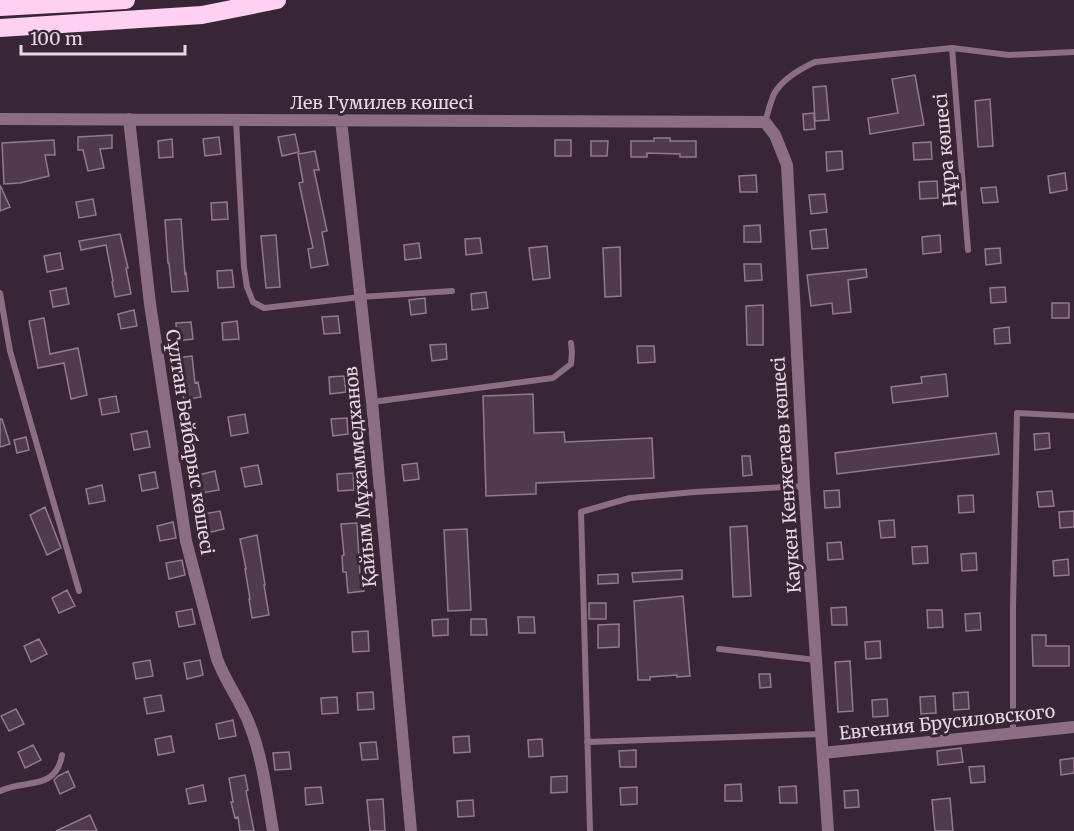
<svg xmlns="http://www.w3.org/2000/svg" width="1074" height="831" font-family="Merriweather,serif">
	<style>
		.building { fill: #503b4b; stroke: #927a8b; stroke-width: 1.5 }
		.lines { fill: none; stroke-linecap: round; stroke-linejoin: round }
		.lane { stroke: #8c6d83; stroke-width: 6 }
		.street { stroke: #8c6d83; stroke-width: 12 }
		.highway { stroke: #ffd0f2; stroke-width: 18 }
		.labels { text-anchor: middle; dominant-baseline: central; stroke-width: 6; stroke-linejoin: round; paint-order: stroke }
		.street-label { font-size: 18px; fill: #e7d9e3; stroke: #392634 }
	</style>
	<rect width="100%" height="100%" fill="#392634"/>
	<path class="building" d="M915,75L924,125L870,134L868,118L898,113L892,79Z
		M826,86L829,120L815,121L813,87Z
		M990,99L993,146L978,147L975,101Z
		M814,113L815,129L804,130L803,114Z
		M295,134L299,152L282,156L278,137Z
		M112,135V148L100,149L104,168L88,171L83,150H78V137Z
		M219,137L221,154L205,156L203,139Z
		M654,138H670V141H696V157H680V154L647,153V157H631V141H654Z
		M172,139L173,157L159,158L158,141Z
		M54,140L55,155H45L49,176L20,183L4,184L2,143Z
		M555,140H571V156H555Z
		M591,141H608L607,156H591Z
		M931,142L932,159L914,160L913,143Z
		M315,151L319,170H314L327,231L322,232L328,265L311,268L308,249L313,248L299,183L303,182L298,154Z
		M842,151L843,169L827,171L826,152Z
		M1065,173L1067,190L1050,193L1048,176Z
		M756,175L757,192H740L739,176Z
		M937,181L938,198L920,199L919,182Z
		M0,185L10,207L0,211Z
		M996,187L998,202L983,203L981,188Z
		M825,194L827,212L811,214L809,195Z
		M93,199L96,215L79,218L76,202Z
		M227,202L228,219L212,220L211,203Z
		M181,219L185,274L186,273L188,291L172,292L169,263H168L165,220Z
		M760,225L761,242H744V226Z
		M826,229L828,248L812,249L810,231Z
		M120,234L128,268H126L131,294L115,297L112,282L113,281L106,245L81,250L79,241Z
		M276,235L280,287L266,288L261,236Z
		M940,235L941,252L923,254L922,237Z
		M480,238L482,253L466,255L465,239Z
		M419,243L421,258L405,260L404,245Z
		M547,246L550,278L533,280L529,248Z
		M620,247L621,296L605,297L603,248Z
		M1000,248L1001,263L986,265L985,249Z
		M60,253L63,269L47,272L44,256Z
		M744,264H761L762,280L745,281Z
		M866,269L867,277L848,280L851,312L833,314L832,303L811,306L807,275Z
		M232,270L234,287L218,288L217,271Z
		M1005,287L1006,302L991,303L990,288Z
		M66,288L69,304L53,307L50,291Z
		M486,292L488,308L472,310L471,294Z
		M425,298L426,313L411,315L409,300Z
		M1052,303H1069V318H1052Z
		M763,305V345H747L746,306Z
		M134,310L137,326L121,329L118,314Z
		M338,316L340,333L324,334L322,317Z
		M44,318L50,354L78,348L87,395L71,399L64,363L38,368L29,321Z
		M237,321L239,339L223,340L222,323Z
		M191,322L193,339L177,341L176,323Z
		M1009,327L1010,343L995,344L994,329Z
		M446,344L447,359L432,361L430,345Z
		M637,346H654L655,362L638,363Z
		M192,356L195,383L198,382L201,397L184,400L178,375L176,358Z
		M946,374L948,396L893,403L891,387L922,383L921,377Z
		M344,376L346,392L330,394L329,377Z
		M533,394L534,433L564,432L565,442L652,438L654,478L536,483V494L486,496L483,396Z
		M116,396L119,412L102,415L99,399Z
		M245,414L248,433L231,436L228,417Z
		M347,418L348,434L333,436L331,419Z
		M0,419H2L10,444L0,447Z
		M147,431L150,447L134,450L131,434Z
		M996,433L999,454L837,474L835,453Z
		M1049,433L1050,448L1035,450L1034,434Z
		M26,437L29,450L17,453L14,440Z
		M742,456H750L752,475L743,476Z
		M417,463L419,479L404,481L402,465Z
		M258,465L262,484L245,487L241,468Z
		M215,471L219,490L202,493L198,475Z
		M155,472L158,488L142,491L139,475Z
		M353,473L354,490L338,491L337,474Z
		M102,485L105,501L89,504L86,489Z
		M839,490L840,507L825,508L824,491Z
		M1052,491L1054,506L1039,507L1037,492Z
		M973,495L974,512L959,513L958,496Z
		M45,507L61,548L47,555L30,515Z
		M220,511L224,529L207,533L203,514Z
		M1074,511V527L1060,528L1059,512Z
		M894,520L895,537L881,538L879,521Z
		M173,522L176,538L160,541L157,526Z
		M357,523L360,575H363L364,591L348,593L346,572H343L342,556L344,555L341,524Z
		M747,526L751,596L733,597L730,527Z
		M467,529L471,610L448,611L444,530Z
		M257,535L265,585H264L269,615L252,618L249,599H250L245,569H246L240,539Z
		M841,542L843,559L828,560L827,543Z
		M927,546L928,563L913,564L912,547Z
		M976,553L977,570L962,571L961,554Z
		M1068,559L1069,575L1054,576L1053,561Z
		M182,560L185,575L169,579L166,563Z
		M682,570V579L633,582L632,573Z
		M618,574V583L598,584V575Z
		M67,590L75,606L59,613L52,598Z
		M683,596L690,676L677,677V675L650,677V680H638L634,601Z
		M589,603H606V619H589Z
		M846,607L847,625H832L831,608Z
		M192,609L195,624L179,627L176,612Z
		M927,610H942L943,627L928,628Z
		M980,613L981,630L966,631L965,614Z
		M518,617H534L535,633H519Z
		M448,619V635L433,636L432,620Z
		M471,619H486L487,635H471Z
		M619,624V647L598,648V625Z
		M368,631L369,651L353,652L352,632Z
		M1032,635H1046V646H1069V666H1033Z
		M39,639L47,654L31,662L24,646Z
		M880,641L881,658L866,659L865,642Z
		M150,660L153,676L136,679L133,663Z
		M200,660L203,675L187,679L184,663Z
		M850,661L853,711L838,712L835,662Z
		M759,674H770L771,687L760,688Z
		M373,692L374,709L358,710L357,693Z
		M968,692L969,709L954,710L953,693Z
		M161,695L164,711L147,714L144,698Z
		M935,696L936,713L921,714L920,697Z
		M337,697L338,713L322,714L321,698Z
		M887,699L888,716L873,717L872,700Z
		M16,709L24,724L9,731L1,716Z
		M233,720L236,736L219,739L216,724Z
		M171,736L174,752L158,755L155,739Z
		M469,736L470,752L454,753L453,737Z
		M542,739L543,756L529,757L528,740Z
		M376,742L378,759L362,760L360,743Z
		M33,745L41,760L25,768L18,752Z
		M961,748L963,762L938,765L937,751Z
		M636,750V767H620L619,751Z
		M289,752L291,769L275,770L273,753Z
		M1074,758V773L1061,775L1060,760Z
		M984,766L985,782L971,783L969,767Z
		M68,771L75,787L60,794L54,780L58,776Z
		M245,775L248,790L246,791L254,831H240L238,817L235,818L231,802H233L229,778Z
		M567,776V792L551,793V777Z
		M741,784L742,801H725V785Z
		M203,785L206,801L189,804L186,789Z
		M796,786L797,803H780L779,787Z
		M321,787L323,803L306,805L305,788Z
		M637,787V804L621,805L620,788Z
		M858,790L859,807L845,808L844,791Z
		M950,798L953,831H935L932,800Z
		M383,799L385,831H370L367,800Z
		M473,800L474,816L458,817L457,801Z
		M90,815L97,831H56Z"/>
	<g class="lines">
		<path class="lane" d="M952,48L968,250
			M236,120L244,267L247,287L253,302L264,308L361,297L452,291
			M765,122C768,113 770,103 774,94C782,79 800,69 815,62L952,48L1009,55L1074,52
			M0,293L10,351L79,591
			M372,402L553,378L571,364L572,352L571,343
			M719,649L816,660
			M1013,733V608L1017,413L1074,416
			M587,742L821,734
			M0,791C25,779 56,791 62,755
			M590,831L581,512L630,498L694,492L804,486"/>
		<path class="street" d="M0,119L765,122L775,135L787,165L804,486L828,831
			M129,119L150,304L186,541L217,659C226,683 242,703 250,726C263,759 267,797 273,831
			M341,120L372,402L411,831
			M823,753L1074,727"/>
		<path class="highway" d="M0,7L126,0
			M0,28L202,15L277,0"/>
	</g>
	<g class="labels">
		<g class="street-label">
			<text x="382" y="102">Лев Гумилев көшесі</text>
			<text transform="translate(945 150) rotate(-95)">Нұра көшесі</text>
			<text transform="translate(190 442) rotate(81)">Сұлтан Бейбарыс көшесі</text>
			<text transform="translate(786 475) rotate(-94)">Каукен Кенжетаев көшесі</text>
			<text transform="translate(360 477) rotate(-95)">Қайым Мұхаммедханов</text>
			<text transform="translate(947 722) rotate(-6)">Евгения Брусиловского</text>
		</g>
	</g>
	<path d="M21 45v9h164v-9" fill="none" stroke="#e7d9e3" stroke-width="3"/>
	<text x="30" y="45" font-size="18" fill="#e7d9e3" stroke="#392634" stroke-width="4.5" paint-order="stroke">100 m</text>
</svg>
